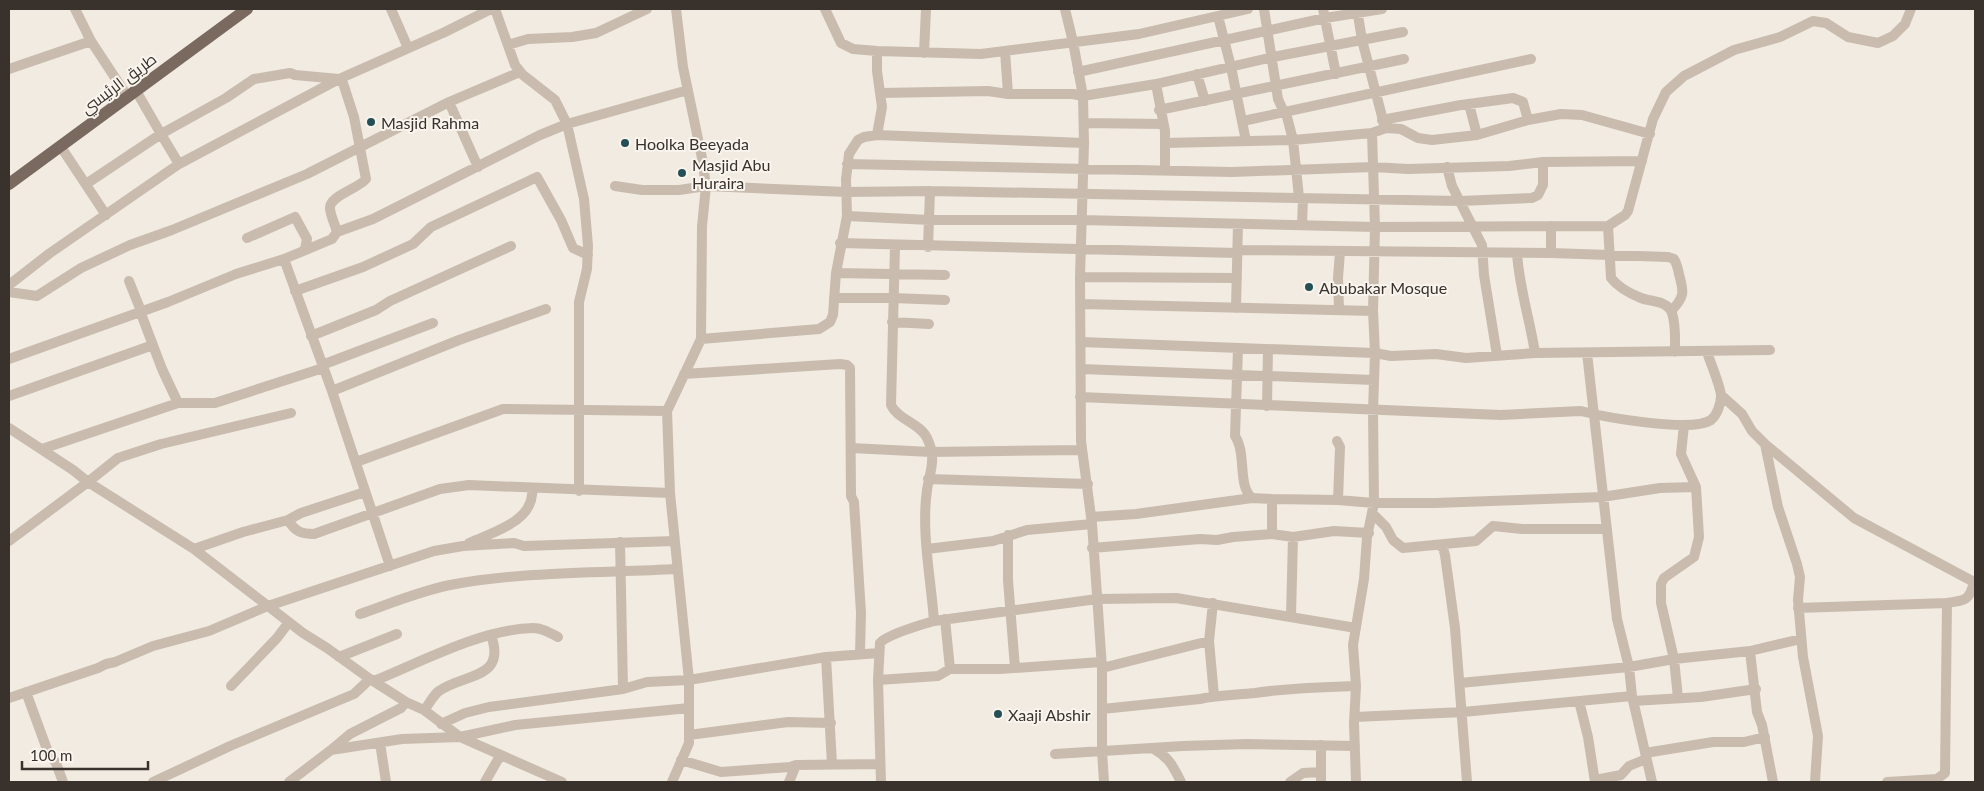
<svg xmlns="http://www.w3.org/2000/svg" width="1984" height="791" font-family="Lato,Cairo,sans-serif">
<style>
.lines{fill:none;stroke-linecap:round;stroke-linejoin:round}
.street{stroke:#c9bcae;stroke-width:10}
.primary{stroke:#79695e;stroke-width:12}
.poi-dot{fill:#244f56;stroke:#f9f5ee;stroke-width:2}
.labels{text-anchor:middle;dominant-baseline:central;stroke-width:4;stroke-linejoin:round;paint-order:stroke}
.street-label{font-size:16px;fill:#38312c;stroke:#f9f5ee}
.poi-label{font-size:16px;fill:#38312c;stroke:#f9f5ee;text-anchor:start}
</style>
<rect width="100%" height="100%" fill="#f2ebe1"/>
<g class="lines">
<path class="street" d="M75,9l16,32 36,55
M391,9l17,39
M495,9l20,56 8,10 32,25 12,24 17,75 4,47 -1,23 -8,33v189
M825,9l16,34 12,6 24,2 104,3 158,-20 109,-25
M1065,9l8,33 10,54 1,47 -4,134 1,164 11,83 5,71 5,73v83l2,31
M1264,9l14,90 5,11 3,3 7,27 6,57
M1323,9l13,65
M1357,9l5,31 22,84
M1218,16l13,51 15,74
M508,45l20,-6 44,-2 24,-4 51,-24
M1005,51l3,43
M924,53l2,-44
M9,69l82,-28
M1078,72l247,-54 57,-9
M1197,74l8,27
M1156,84l9,47v39
M881,93l107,-2 20,3h65l10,2 73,-12 117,-27 130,-25
M449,102l29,65
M1469,104l8,31
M1159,110l245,-51
M1382,120l79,-15 52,-7 10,4 5,18
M1243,121l288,-62
M1084,123l79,1
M877,135l207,8
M1165,143l128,-3 79,-7 14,-5 15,1 17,9 14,2 45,-5 51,-15 33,-6 21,1 68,19
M61,147l45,68
M847,164l385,8 141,-5 35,2 101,-3 34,-4
M1447,167l5,19 30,59 2,30 13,80
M86,184l75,-50 18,30
M615,186l27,4h37l27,-4 141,6 83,-1 530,10 72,-3 6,-3 5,-10v-23l99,-1
M847,216l83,4h151l294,7 233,-1 17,-11 3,-4 25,-92 13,-27 18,-16 50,-26 46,-13 33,-16 13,2 22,14 30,6 15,-7 12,-12 6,-15
M1302,225l1,-26
M1551,226v27
M1608,226l3,52c7,9 20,16 30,20 10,4 26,2 31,15 4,12 3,26 3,39
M337,232l36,-13 167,-84 27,-11 121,-34
M247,238l48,-21 12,22 -2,10
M840,243l397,10
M928,247l2,-56
M1237,250l314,3 117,4 6,2c3,5 4,10 5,15 5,18 6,23 -8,37
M1517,253c2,34 13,67 18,100
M284,259l48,132 58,175
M836,273l109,2
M1080,277l157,1
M129,281l12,30
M9,285l41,-32 129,-89 160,-85 106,-47 46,-23
M295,291l68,-24 50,-23 18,-17 106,-50 24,43 12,28 15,7
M9,292l28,4 44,-28 49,-23 42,-15 135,-56 142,-72 71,-30
M834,298h59l52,2
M1080,304l293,7
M1236,308l2,-84
M1339,310l-1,-32 2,-26
M140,311l22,58 16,34
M892,322l37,2
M311,336l65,-26 14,-9 121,-55
M701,339l118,-10 11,-7 3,-7 3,-42 11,-57 -1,-37 3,-25 9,-14 6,-3 13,-2 5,-28 -5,-36v-20
M1081,342l294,11 16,3 45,-2 30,4 69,-5 235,-3
M1238,348l-3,88c12,18 2,49 17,62l20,1
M1587,353l30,266 12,48 3,29 20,86
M9,359l159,-57 68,-28 48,-15 48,-20 5,-7c-2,-8 -6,-15 -7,-23 -2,-13 28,-20 36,-30l-12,-62 -11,-34 -4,-4 -44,-4 -5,-2 -36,6 -28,19 -65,36 -26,-45
M322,365l111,-42
M1081,369l293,11
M684,374l156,-10 7,1 3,3 1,128 3,6 7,111 -1,40
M332,391l127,-51 87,-31
M1721,395l21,19 10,17 13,13 13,63 19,57 3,13 -2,23 5,57 15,79 -3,46
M9,396l144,-51
M1080,397l421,18 80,-4c23,6 111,22 130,9 6,-5 10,-16 10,-24 0,-9 -11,-34 -14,-44
M1267,406l1,-57
M9,428l64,42 15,12 106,67 109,84 24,15 43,31 36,23 18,8 36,27 102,45
M1337,441l3,6 -2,53
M1765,444l89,74 120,64c-5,19 -8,18 -27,21l-2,170 -8,6 -50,3
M851,448l80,4 151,-2
M42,449l136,-46h37l108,-35
M356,462l147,-53 164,2
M928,479l160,5
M1372,513l14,14 7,13 10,8 73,-7 17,-15 29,3h85
M1091,517l45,-3 116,-16
M288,520c7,11 12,14 26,14l126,-45 29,-4 201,8
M1272,534v-35l66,1 36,3h61l167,-6 58,-9 36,-1
M1008,535v45l7,88
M9,541l79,-59 30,-24 43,-14 130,-31
M620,542l3,147
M469,543c18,-8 54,-19 61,-40 2,-4 2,-10 3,-15
M1439,545l4,3 2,7 10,73 12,154
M1092,548l108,-9 17,1 16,-3 39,-3 21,3 41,-6 35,2
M194,549l49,-17 45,-12 13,-7 64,-21
M927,549l66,-8 34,-11 65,-6
M1213,603l-4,38 5,55
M1798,608l149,-5
M360,614c29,-10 60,-23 90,-29 75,-14 152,-12 227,-16
M1291,616l2,-79
M945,619l5,50
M934,621l163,-22 79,-1 180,30
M1750,651l7,61 5,13 11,57
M339,657l58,-23
M826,657l6,107
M1102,668l107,-27
M878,680l60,-4 12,-7h50l101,-7
M374,681c47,-19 108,-52 159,-53 10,0 17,5 25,9
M1460,683l169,-16 45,-8 76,-8 51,-12
M231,686l46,-48 12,-16
M26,692l22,60 8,11 7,19
M9,698l89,-30 8,-4 9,-2 38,-16 56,-15 59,-25 166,-55 29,-5 51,-3 10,3 150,-5
M1678,698l-4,-39 -13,-56v-19l3,-6 30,-21 5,-20 -3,-50 -15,-33 3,-29
M1579,701l9,36 7,45
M1633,701l68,-4 55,-8
M1102,709l98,-10c18,-4 36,-4 55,-6 33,-5 67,-6 101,-7
M424,710c5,-5 9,-15 15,-19 25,-18 68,-11 52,-56
M1355,717l108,-5 169,-16
M441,724l24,-11 24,-6 134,-18 24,-7 42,-2 137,-23 53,-4
M689,735l99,-13 43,1
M380,743l6,39
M1321,745v37
M1154,749c15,8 20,19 27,33
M331,750l19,-16 51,-26 5,-6
M1645,753l68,-11h31l21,-5
M1055,754l128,-8 63,-2 109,2
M681,760l40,12 69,-5 6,-2 84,-1
M1595,780l26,-5 8,-9 17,-7
M153,782l77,-36 124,-52 16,-15
M289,782l42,-32 71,-11 58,-2 55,-12 174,-17
M485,782l15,-26
M672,782l17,-39v-63l-19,-187 -3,-82 34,-72 1,-113 4,-40 -4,-28 -19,-91 -7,-58
M789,782l7,-17
M881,782l-3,-102 2,-37c6,-8 43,-19 54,-22 -3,-42 -13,-89 -7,-131 3,-19 10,-32 0,-52 -7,-15 -29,-18 -36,-33l4,-159
M1290,782l13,-9 18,-1
M1356,782l-2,-59 2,-37 -3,-41 11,-66 3,-42 7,-34 -1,-92 2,-58 -2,-42 2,-84 -3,-94"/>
<path class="primary" d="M9,184l238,-175"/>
</g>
<g class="poi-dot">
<circle cx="371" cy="122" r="5"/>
<circle cx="625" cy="143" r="5"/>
<circle cx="682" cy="173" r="5"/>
<circle cx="1309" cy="287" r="5"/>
<circle cx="998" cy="714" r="5"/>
</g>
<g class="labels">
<g class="street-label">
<text transform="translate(118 83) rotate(-37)">طريق الرئيسي</text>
</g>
<g class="poi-label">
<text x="381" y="122">Masjid Rahma</text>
<text x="635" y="143">Hoolka Beeyada</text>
<text x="692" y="164">Masjid Abu<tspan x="692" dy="18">Huraira</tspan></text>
<text x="1319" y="287">Abubakar Mosque</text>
<text x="1008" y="714">Xaaji Abshir</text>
</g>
</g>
<rect width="1984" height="791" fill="none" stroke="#38312c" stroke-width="20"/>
<path d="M22 761v8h126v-8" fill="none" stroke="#38312c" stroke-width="2.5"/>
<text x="30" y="761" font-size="15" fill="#38312c" stroke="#f9f5ee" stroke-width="4" paint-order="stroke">100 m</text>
</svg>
